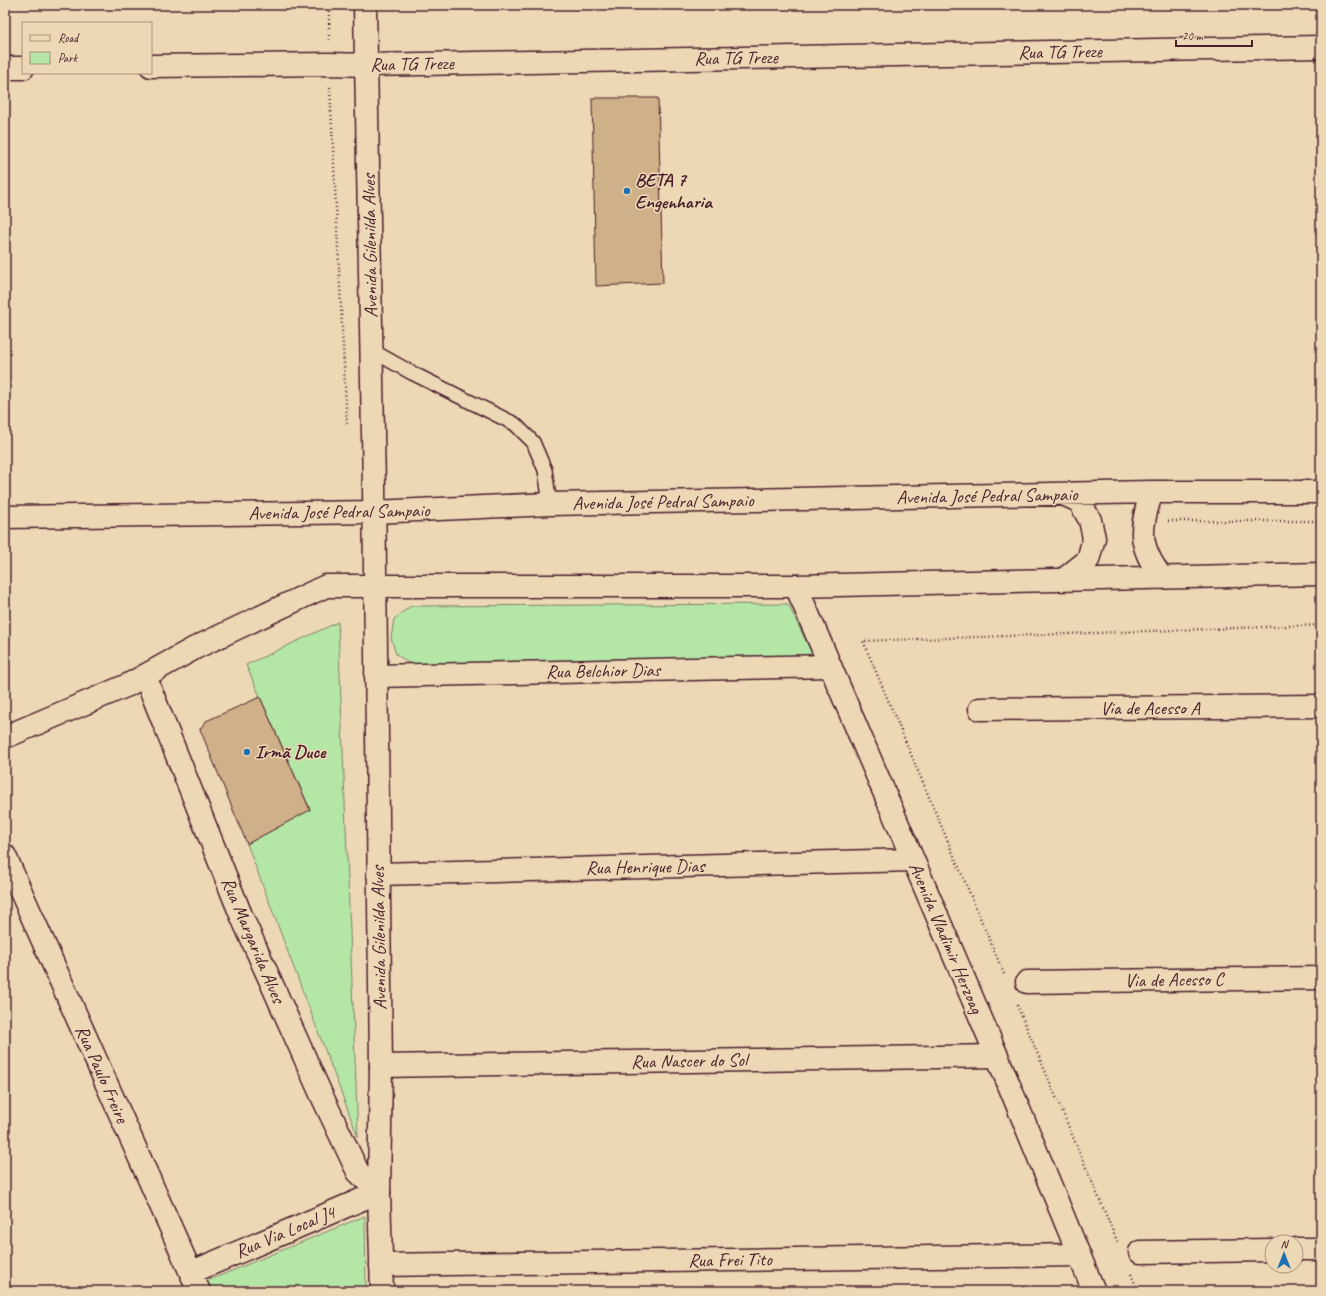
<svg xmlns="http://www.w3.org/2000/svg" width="1326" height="1296" font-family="Caveat,sans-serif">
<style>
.green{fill:#b4e6a6;stroke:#7f8268}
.building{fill:#d0b089;stroke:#4a1f2b}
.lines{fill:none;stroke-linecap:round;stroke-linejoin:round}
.service-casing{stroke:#4a1f2b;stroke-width:16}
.minor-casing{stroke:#4a1f2b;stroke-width:25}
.tertiary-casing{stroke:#4a1f2b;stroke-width:25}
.secondary-casing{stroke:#4a1f2b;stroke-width:25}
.path{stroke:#4a1f2b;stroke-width:2.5;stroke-dasharray:1 3;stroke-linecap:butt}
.service{stroke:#edd8b6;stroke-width:13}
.minor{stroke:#edd8b6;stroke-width:22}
.tertiary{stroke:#edd8b6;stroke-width:22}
.secondary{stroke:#edd8b6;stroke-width:22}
.poi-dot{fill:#1f6fb2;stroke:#edd8b6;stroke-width:1.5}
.labels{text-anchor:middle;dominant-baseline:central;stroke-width:3;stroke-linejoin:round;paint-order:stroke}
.street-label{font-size:19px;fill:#4a1f2b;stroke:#edd8b6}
.poi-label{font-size:19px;font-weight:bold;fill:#4a1f2b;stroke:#edd8b6;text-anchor:start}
</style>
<rect width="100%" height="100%" fill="#edd8b6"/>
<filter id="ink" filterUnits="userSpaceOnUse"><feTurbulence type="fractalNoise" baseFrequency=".025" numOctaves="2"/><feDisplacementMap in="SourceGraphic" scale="8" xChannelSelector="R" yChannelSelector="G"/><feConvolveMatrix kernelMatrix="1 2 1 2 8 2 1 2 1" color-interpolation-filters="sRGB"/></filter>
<g filter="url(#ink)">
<path class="green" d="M788,604l25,51 -403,9 -14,-10 -5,-16 3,-19 17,-13z
M338,622l20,515 -111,-293 63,-35 -64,-144z
M365,1216l1,75h-155l-4,-10z"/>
<path class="building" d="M592,98h66l5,185 -67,3z
M260,697l50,113 -63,34 -47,-115 6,-8z"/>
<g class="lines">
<defs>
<path id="service" d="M371,350l41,23 103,51 18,18 12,28 5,34"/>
<path id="minor" d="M151,66l178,-2 38,1 954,-18
M5,68h18
M145,676l96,239 80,179 37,78 21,20 -187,80
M376,676l454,-10
M980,709l341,-3
M5,856l194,435
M378,874l535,-14
M1027,982l294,-4
M381,1066l616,-10
M1296,1249h25
M1140,1252l132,-2
M381,1265l698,-10"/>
<path id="tertiary" d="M365,5l9,482 7,579 -2,126 3,99
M796,586l201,470 97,235"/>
<path id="secondary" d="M1152,492c-13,37 -14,54 10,86
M1063,494l16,7 11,19 4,18 -6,22 -25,20
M5,517l369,-5 176,-8 602,-12h169
M5,737l123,-52 67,-37 131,-62h470l525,-12"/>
</defs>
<use href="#service" class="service-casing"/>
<use href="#minor" class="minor-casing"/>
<use href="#tertiary" class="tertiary-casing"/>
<use href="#secondary" class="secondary-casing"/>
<path class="path" d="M329,40v-35
M330,87l17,339
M1168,521h153
M1004,974l-141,-333 458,-16
M1017,1005l101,238
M1131,1274l7,17"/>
<use href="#service" class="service"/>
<use href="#minor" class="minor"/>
<use href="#tertiary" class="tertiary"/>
<use href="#secondary" class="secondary"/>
</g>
</g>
<g class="poi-dot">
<circle cx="627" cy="191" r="4"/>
<circle cx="247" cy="752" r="4"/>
</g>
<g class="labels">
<g class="street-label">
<text transform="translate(1060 52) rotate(-1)">Rua TG Treze</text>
<text transform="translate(736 58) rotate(-1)">Rua TG Treze</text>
<text transform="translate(412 64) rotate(-1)">Rua TG Treze</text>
<text transform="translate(370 246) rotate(-91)">Avenida Gilenilda Alves</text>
<text transform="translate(987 496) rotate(-1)">Avenida José Pedral Sampaio</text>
<text transform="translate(663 502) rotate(-1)">Avenida José Pedral Sampaio</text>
<text transform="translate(339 512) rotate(-1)">Avenida José Pedral Sampaio</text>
<text transform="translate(603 671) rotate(-1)">Rua Belchior Dias</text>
<text x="1150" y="708">Via de Acesso A</text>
<text transform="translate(645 867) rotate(-1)">Rua Henrique Dias</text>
<text transform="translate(379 938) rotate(-91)">Avenida Gilenilda Alves</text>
<text transform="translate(946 938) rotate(67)">Avenida Vladimir Herzoag</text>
<text transform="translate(253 940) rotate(67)">Rua Margarida Alves</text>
<text transform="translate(1174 980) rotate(-1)">Via de Acesso C</text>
<text transform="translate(689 1061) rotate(-1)">Rua Nascer do Sol</text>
<text transform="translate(102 1074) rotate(66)">Rua Paulo Freire</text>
<text transform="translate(285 1232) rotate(-23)">Rua Via Local J4</text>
<text transform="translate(730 1260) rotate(-1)">Rua Frei Tito</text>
</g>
<g class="poi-label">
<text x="635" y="180">BETA 7<tspan x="635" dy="22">Engenharia</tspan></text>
<text x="255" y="752">Irmã Duce</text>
</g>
</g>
<rect width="1326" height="1296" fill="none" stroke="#edd8b6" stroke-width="20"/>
<rect x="10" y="10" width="1306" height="1276" fill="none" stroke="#4a1f2b" stroke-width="1.5" filter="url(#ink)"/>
<rect x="22" y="22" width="130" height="52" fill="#edd8b6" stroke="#ac8e7e"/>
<rect x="30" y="35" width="20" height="6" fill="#edd8b6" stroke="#ac8e7e"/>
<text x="58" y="42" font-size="12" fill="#4a1f2b">Road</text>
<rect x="30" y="52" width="20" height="12" fill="#b4e6a6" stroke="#ac8e7e"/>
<text x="58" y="62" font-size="12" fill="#4a1f2b">Park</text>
<g transform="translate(1284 1254)"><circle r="19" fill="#edd8b6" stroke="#ac8e7e"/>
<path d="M0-3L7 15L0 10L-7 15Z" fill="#1f6fb2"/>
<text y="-6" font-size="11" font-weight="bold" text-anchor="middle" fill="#4a1f2b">N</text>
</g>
<path d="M1176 40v6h76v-6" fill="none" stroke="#4a1f2b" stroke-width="2"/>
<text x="1182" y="40" font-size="12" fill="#4a1f2b" stroke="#edd8b6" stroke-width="3" paint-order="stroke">20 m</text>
</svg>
